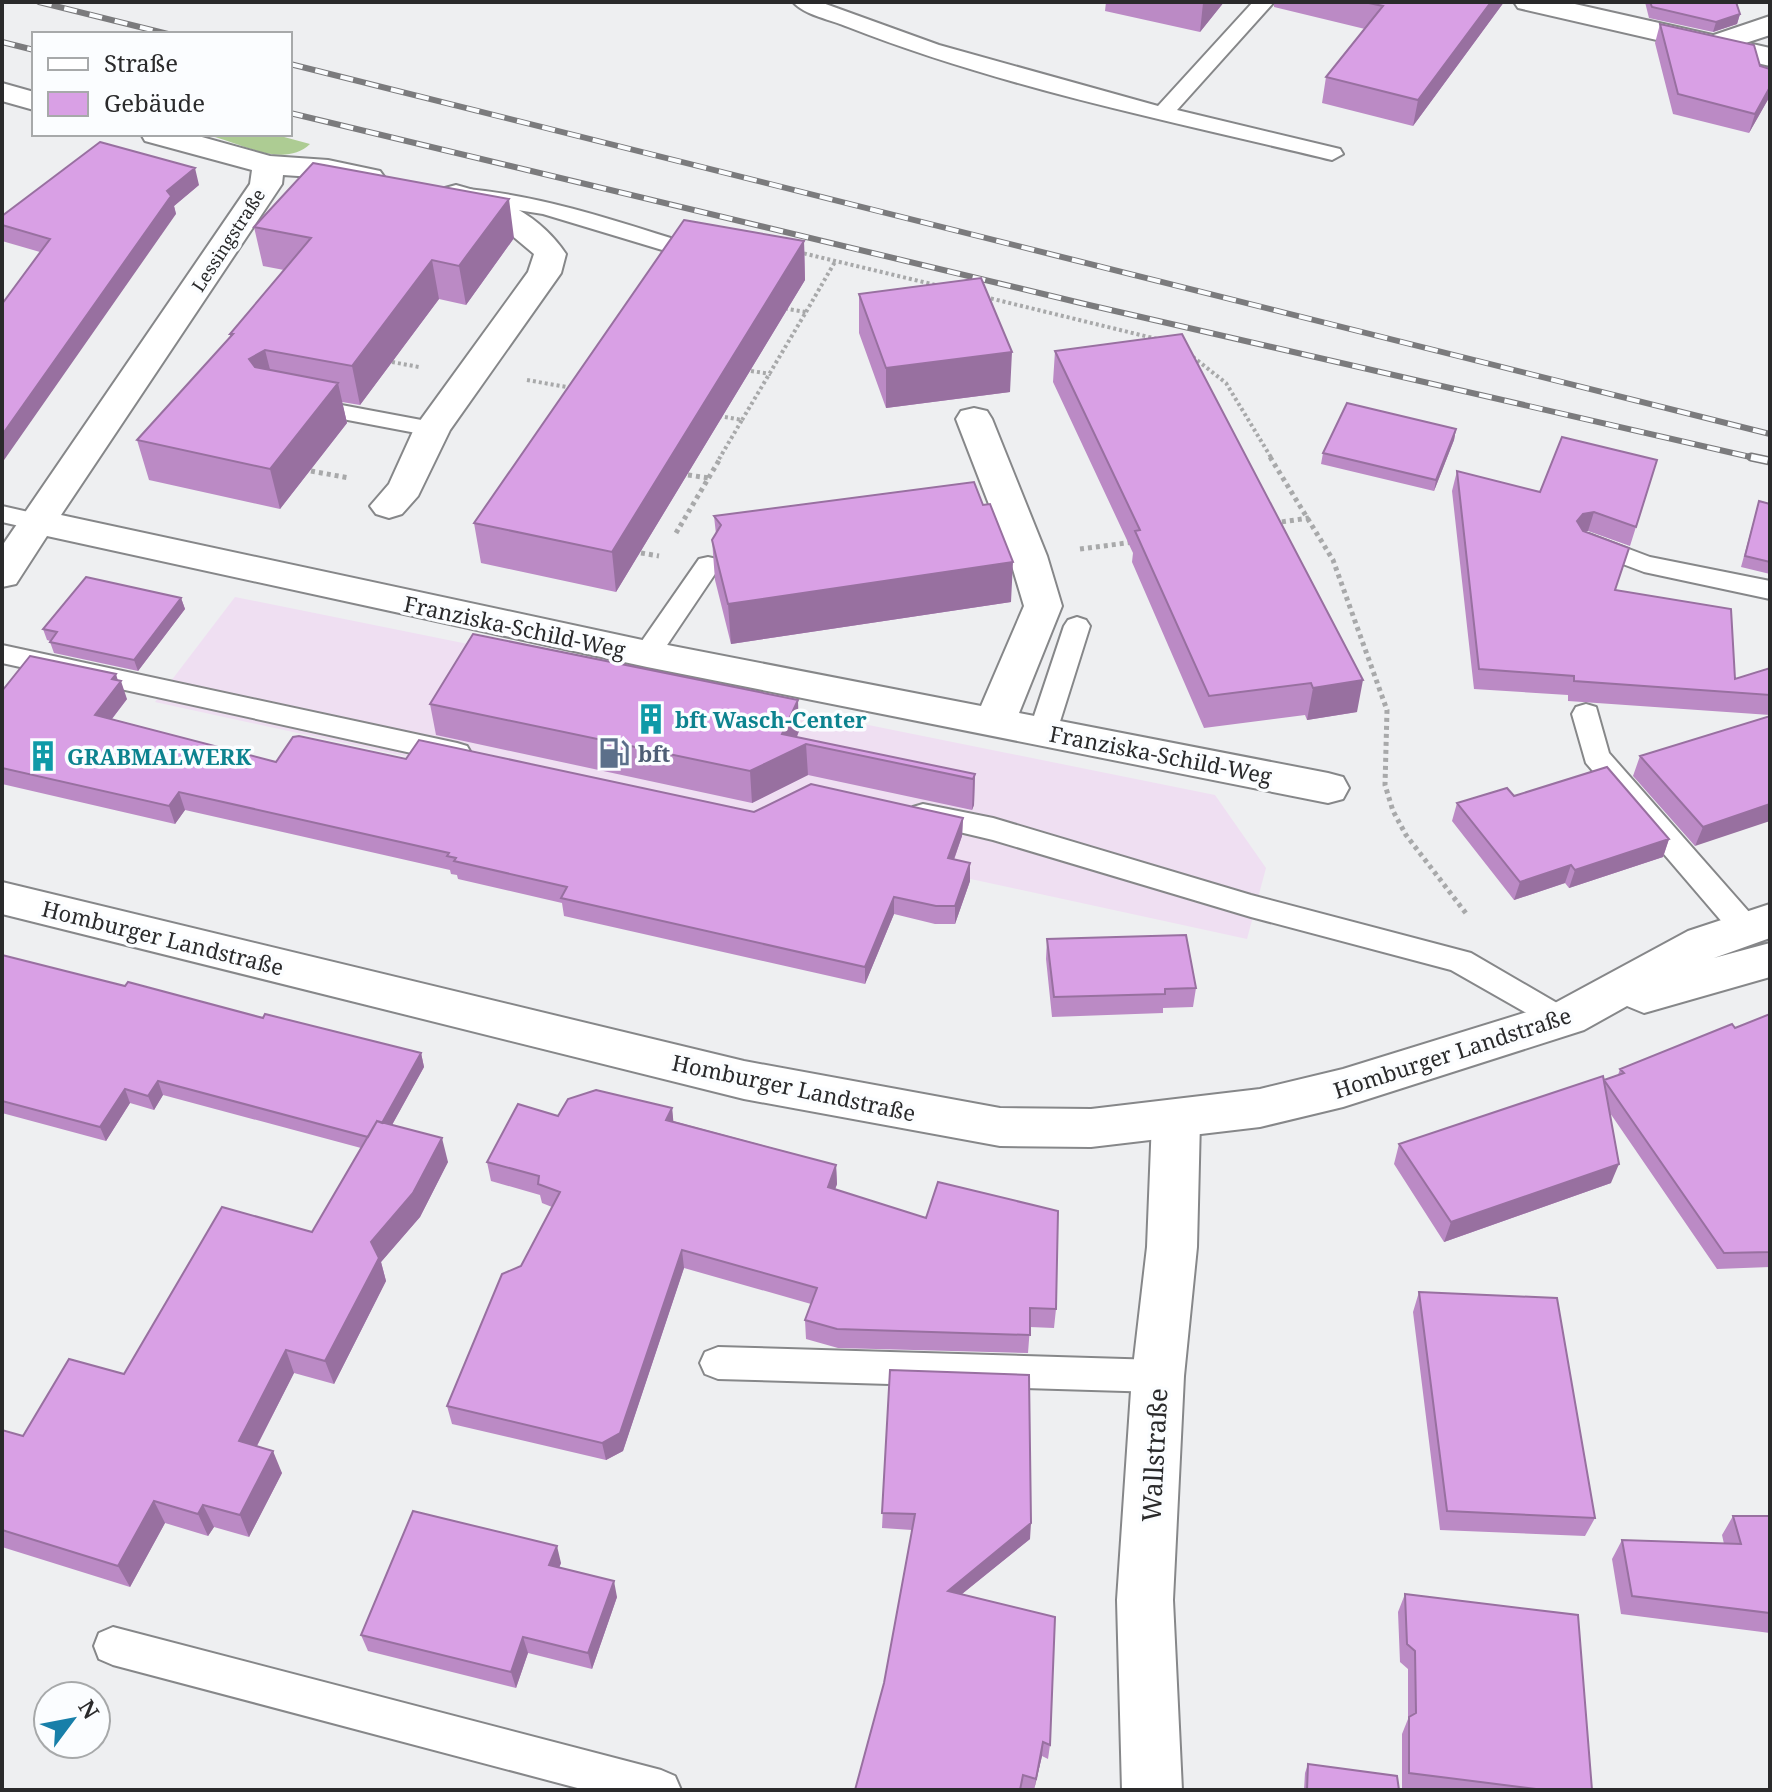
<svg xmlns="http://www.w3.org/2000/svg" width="1772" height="1792" font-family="'Noto Serif',serif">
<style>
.commercial{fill:#efdff2}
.green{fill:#adcc93}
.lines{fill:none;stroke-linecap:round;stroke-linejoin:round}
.lane-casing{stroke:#868789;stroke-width:4}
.street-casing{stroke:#868789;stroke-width:4}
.secondary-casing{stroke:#868789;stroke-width:4}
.path-far1{stroke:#a8a9aa;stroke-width:4;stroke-dasharray:3 3;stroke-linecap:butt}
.path{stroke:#a8a9aa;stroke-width:5;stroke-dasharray:4 4;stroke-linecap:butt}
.lane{fill:#fff;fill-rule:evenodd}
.street{fill:#fff;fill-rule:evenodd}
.secondary{fill:#fff;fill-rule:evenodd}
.rail-far1-casing{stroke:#7b7b7d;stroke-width:6}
.rail-casing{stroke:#7b7b7d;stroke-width:9}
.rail-far1{stroke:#fbfdff;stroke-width:4;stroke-dasharray:13;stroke-linecap:butt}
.rail{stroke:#fbfdff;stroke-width:6;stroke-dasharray:17;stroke-linecap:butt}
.wall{fill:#bb8ac5}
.shaded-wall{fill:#9870a0}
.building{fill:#d9a0e5;stroke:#9870a0;stroke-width:2}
.labels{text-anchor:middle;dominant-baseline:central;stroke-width:7;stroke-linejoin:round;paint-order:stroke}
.far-street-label{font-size:18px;fill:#2a2a2b;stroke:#fbfdff}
.street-label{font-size:22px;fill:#2a2a2b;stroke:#fbfdff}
.culture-label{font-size:22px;font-weight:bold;fill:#0d838f;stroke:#fbfdff;text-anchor:start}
.service-label{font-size:22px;font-weight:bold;fill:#4e5e75;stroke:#fbfdff;text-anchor:start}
.near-street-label{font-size:26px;fill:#2a2a2b;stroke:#fbfdff}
</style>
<rect width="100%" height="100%" fill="#eeeff1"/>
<path class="commercial" d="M235,597l980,198 51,73 -19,71 -1092,-237z"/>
<path class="green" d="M218,134h55l37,10c-25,24 -66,1 -95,-7z"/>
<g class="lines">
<defs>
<path id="lane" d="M793,2h27l119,43 219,61 95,-104h21l-97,108 163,39 3,5 -11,6c-162,-39 -328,-72 -484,-133 -16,-7 -44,-12 -55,-25z
M468,189c72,7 140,29 209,51l3,5 -11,7 -126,-38 -83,-13 -3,-5z
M304,398l128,24 12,7 -12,7 -137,-26 -3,-5z
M2,506l44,10 4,6 -4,6 -9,2 -35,-8z
M1589,534l61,23 120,24v18l-126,-27 -64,-24 -4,-6 4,-6z
M708,557l9,2 4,6 -64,95h-20l-4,-6 4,-6 62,-89z
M1077,617l9,3 4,6 -33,105 -4,7 -10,3 -10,-3 -4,-7 35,-105 4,-6z
M2,645l455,98 10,3 4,7 -4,7 -10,3 -455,-100z
M1586,704l10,3 13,46 148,168 4,8 -4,8 -11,3 -11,-3 -149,-174 -14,-49 4,-7z
M923,804l70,14 258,77 220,58 98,57 5,9 -5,9 -11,3 -107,-61 -200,-53 -258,-77 -80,-19 -5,-7 5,-7z
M718,1347l440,13 13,5 5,11 -5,11 -13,5 -440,-13 -13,-5 -5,-11 5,-11z
M113,1627l548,143 14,6 6,14h-96l-472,-125 -14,-6 -5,-13 5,-13z"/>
<path id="street" d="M1770,16v19l-55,18 -10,-3 -5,-6 5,-6z
M2,83l32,9v18l-32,-9z
M141,134h50l79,22 58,4 52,11 5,7 -5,7 -11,2 -41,-9 -45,-3 -1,9 -221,331 586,126 334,65 43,-100 -15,-50 -53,-137 5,-8 13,-3 13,3 5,8 55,137 15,50 -43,107 309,60 15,4 6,11 -6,11 -15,4 -681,-136 -600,-131 -31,48 -14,3v-41l248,-362 2,-14 -107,-29z
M456,185c45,12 84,30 110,69l-5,19 -111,157 -32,66 -16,18 -13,4 -13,-4 -6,-8 19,-22 25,-55 114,-157 6,-18 -37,-31 -52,-21 -5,-7 5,-7z
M1176,1101l17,5 7,14 -3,127 -13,129 -11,224 9,190h-60l-5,-190 15,-224 15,-129 5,-127 7,-14z"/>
<path id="secondary" d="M1514,2h52l204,46v18l-252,-58z
M2,882l742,179 256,47 91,1 169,-20 83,-20 210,-65 135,-73 82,-27v34l-56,20 56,-15v34l-126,36 -17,-7 -43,24 -241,77 -83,20 -169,20 -91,-1 -256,-47 -742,-185z"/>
</defs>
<use href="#lane" class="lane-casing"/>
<use href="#street" class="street-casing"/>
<use href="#secondary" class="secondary-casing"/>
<path class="path-far1" d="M798,252l142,34
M985,297l172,42
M806,312l30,-52
M1188,353l38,30 46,76
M392,362l27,5
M751,371l20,3
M527,380l45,8
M719,416l23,4 -23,39
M742,420l64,-108 -19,-3"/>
<path class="path" d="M1270,457l63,103 54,150 -2,75 8,26 13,24 62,81
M311,471l38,7
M688,475l21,3
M1274,523l35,-5
M676,533l45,-76
M1080,549l54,-7
M641,553l18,3"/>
<use href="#lane" class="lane"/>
<use href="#street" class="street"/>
<use href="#secondary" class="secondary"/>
<defs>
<path id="rail-far1" d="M39,2l129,32
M2,42l32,8
M290,64l1480,370
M290,113l799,192 670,154"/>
<path id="rail" d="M1751,457l19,4"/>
</defs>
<use href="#rail-far1" class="rail-far1-casing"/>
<use href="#rail" class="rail-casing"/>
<use href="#rail-far1" class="rail-far1"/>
<use href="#rail" class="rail"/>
</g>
<path class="wall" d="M1106,2h118l-24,30 -95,-21z
M1274,2h230l-91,124 -91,-23 4,-26 39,-48 -91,-22z
M1645,2h91l4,12 -3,10 -24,8 -64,-14z
M1660,24l100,42 10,3v27l-21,37 -76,-19 -18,-71z
M199,185l-25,21 2,8 -136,38 -38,-11v-25z
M254,227l260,11 -48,67 -27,-6 -79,106 -18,-3 5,21 -67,86 -131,-29 -12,-40 93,-103v-3l54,-64 -21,-4z
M804,241l1,39 -189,312 -135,-29 -7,-40z
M859,294l151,98 -124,16 -27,-75z
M1055,351l302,361 -50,8 -2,-5 -101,13 -72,-166 1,-9 -80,-171z
M1456,429l-2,11 -20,51 -113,-27 2,-11z
M1657,460l-27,86 -42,-15 -4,1 32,58 119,89 35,-11v47l-202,-14v-6l-94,-6 -22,-198 5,-20 83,21z
M1759,501l11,3v70l-29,-7z
M714,516l297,86 -280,42 -16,-64 -3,-40 4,-6z
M181,598l4,11 -47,62 -84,-18 -4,-11v-1l-3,-1 -4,-11z
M2,691l125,8 -15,20 164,43 130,-3 348,53 209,6 -1,18 -8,24 16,3v18l-15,43h-20l-41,-10 -29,70 -301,-68 -2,-13 -104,-24 -1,-4 -6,-1 -1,-4 -265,-60 -10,14 -173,-40z
M430,704l369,27 -2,6 178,37 -1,31 -2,5 -164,-35 -56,28 -316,-68z
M1770,716l-75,130 -62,-70 7,-20z
M1514,796l155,43 -6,18 -94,31 -4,-5 -51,17 -62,-79 5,-18z
M1047,939l149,49 -3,19 -30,1v5l-111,4 -6,-58z
M2,955l123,31 296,67 3,14 -32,58 56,37 -28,55 -39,45 5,19 -52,103 -40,-11 -37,73 25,27 -33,64 -35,-10 -6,9 -43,-13 -35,64 -128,-40v-117l21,6 101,-62 188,-142 49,-84 -198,-53 -9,15 -24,-7 -24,38 -104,-28z
M1770,1014v253l-53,2 -107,-156 1,70 -167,59 -50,-78 5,-20 219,-69 2,-6 115,-41z
M672,1108l1,13 163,44 1,19 -2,6 221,119 -2,19 -24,-1 -2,26 -190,-5 -32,-9 -1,-19 6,-16 -127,-36 -61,183 -17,9 -154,-36 -5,-18 105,-199 -10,-4 -2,-8 -49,-14 -4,-19 71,-46z
M1419,1292l176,226 -10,18 -145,-6 -27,-218z
M890,1370l140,169 -68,55 88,151 -2,14 -6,-3 -8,34 -12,-1 -138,-106 28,-153 -30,-2z
M1733,1516h37v117l-149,-19 -9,-55 10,-19 102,4 -2,-9z
M561,1563l-2,5 58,29 -25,72 -64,-16 -12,35 -148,-37 -7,-16z
M1405,1594l187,196h-190v-56l6,-15v-50l-8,-7 -2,-50z
M1308,1764l91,26h-95l1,-17z"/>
<path class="shaded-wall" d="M1204,2h20l-24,30 3,-29z
M1491,2h13l-91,124 5,-26z
M1740,14l-3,10 -24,8 3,-10z
M1770,87v9l-21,37 6,-19z
M195,168l4,17 -25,21 2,8 -174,249v-28l165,-244z
M509,199l5,39 -48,67 -7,-39z
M804,241l1,39 -189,312 -4,-40z
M432,260l7,39 -79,106 -8,-39z
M265,350l10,39 -16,9 -10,-39z
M1012,352l-2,40 -124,16v-40z
M338,383l9,40 -67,86 -10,-40z
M1456,429l-2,11 -20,51 2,-11z
M1594,512l-6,19 -11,2v-12l6,-7z
M1013,562l-2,40 -280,42 -3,-40z
M181,598l4,11 -47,62 -4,-11z
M116,674l3,10 2,-3 6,18 -26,34 -6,-18 17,-36z
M1363,680l-6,32 -50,8 6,-32z
M798,700l1,31 -9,21 16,-8 2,31 -56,28 -2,-32 32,-37z
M975,774l-1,31 -2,5 1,-31z
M179,792l6,18 -10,14 -6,-18z
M1770,804v17l-75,25 8,-19z
M963,818l-1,18 -14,40v-18z
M1669,839l-6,18 -94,31 6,-18z
M970,863v18l-15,43v-18z
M1571,865l-6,18 -51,17 6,-18z
M894,897v17l-29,70v-17z
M421,1053l3,14 -47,85 -4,-14z
M158,1081l5,14 -9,15 -6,-14z
M125,1089l5,14 -24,38 -6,-14z
M672,1108l2,19 -8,-7z
M442,1138l6,24 -28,55 -39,45 5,19 -52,103 -9,-23 46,-119z
M1619,1164l-8,19 -167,59 7,-20z
M836,1165l1,19 -9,23v-20z
M682,1250l2,18 -61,183 -17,9 -4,-17z
M286,1350l8,23 -46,90 -9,-22z
M273,1451l9,22 -33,64 -9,-22z
M154,1501l11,22 -35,64 -12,-21z
M203,1505l11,22 -6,9 -10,-22z
M1031,1523l-1,16 -83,67 1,-15z
M557,1546l4,17 -8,19 -4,-17z
M614,1581l3,16 -25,72 -4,-16z
M523,1637l5,16 -12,35 -5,-16z
M1043,1742l-1,14 -8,34 2,-11z"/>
<path class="building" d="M1364,2h127l-73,98 -92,-23 57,-71z
M1650,2h86l4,12 -24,8 -64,-15z
M1660,24l94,21 6,21 10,3v18l-15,27 -77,-20z
M100,142l95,26 -28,23 4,5 -169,239v-131l48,-65 -48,-14v-9z
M313,163l196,36 -50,67 -27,-6 -80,106 -87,-16 -16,9 6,8 83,16 -68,86 -133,-29 96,-106h-3l81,-96 -57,-11z
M684,220l120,21 -192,311 -138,-29z
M981,278l31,74 -126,16 -27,-74z
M1182,334l181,346 -50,8 -2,-5 -102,13 -74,-165 5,-1 -85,-179z
M1347,403l109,26 -20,51 -113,-27z
M1562,437l95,23 -21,67 -42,-15 -11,2 -6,7 6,10 46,17 -14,42 116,19 4,70 35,-11v27l-196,-14v-5l-95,-7 -22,-198 83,21z
M974,482l9,23 7,-1 23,58 -285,42 -16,-64 9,-15 -7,-9z
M1759,501l11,3v58l-25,-6z
M86,577l95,21 -47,62 -84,-18 7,-10 -14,-3z
M473,634l325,66 -16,34 193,40 -2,5 -167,-35 -56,27 -320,-67z
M30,656l86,18 -4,5 9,2 -26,34 181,47 17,-25 6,-1 107,23 13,-19 335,72 57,-28 152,34 -15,40 22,5 -15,43h-19l-42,-9 -29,70 -304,-69 6,-11 -113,-26 2,-3 -9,-2 2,-3 -270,-61 -10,14 -167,-38v-77z
M1770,716v88l-67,23 -63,-71z
M1607,767l62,72 -94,31 -4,-5 -51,17 -63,-79 50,-15 7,8z
M1186,935l10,53 -31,1v5l-111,3 -7,-58z
M2,955l123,31 3,-4 135,36 2,-4 156,39 -39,70 -5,-2 -9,16 -210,-56 -10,15 -23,-7 -25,38 -98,-26z
M1770,1014v238l-46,1 -120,-173 20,-7 -4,-4 112,-45 3,4z
M1603,1076l16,88 -168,58 -52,-78z
M596,1090l76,18 -6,12 170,45 -8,22 98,31 12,-36 120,29 -2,98 -26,-1v27l-193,-6 -32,-9 12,-32 -135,-38 -62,183 -18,10 -155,-37 55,-132 19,-8 39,-74 -22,-8 1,-8 -52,-14 31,-58 40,12 10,-17z
M377,1121l65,17 -29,55 -42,49 8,16 -54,103 -39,-11 -47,91 34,10 -33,64 -37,-10 -5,9 -44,-13 -36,65 -116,-36v-100l21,6 46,-77 55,15 98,-167 90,25z
M1419,1292l138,6 38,220 -148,-7z
M890,1370l139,5 2,148 -83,68 107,26 -5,128 -7,-3 -7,37 -13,-4 -3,15h-165l29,-107 31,-169 -33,-1z
M413,1511l144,35 -8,19 65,16 -26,72 -65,-16 -12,35 -150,-37z
M1733,1516h37v97l-138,-17 -10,-56 119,4z
M1405,1594l173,21 14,175h-48l-135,-17v-56l7,-4 -1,-62 -8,-7z
M1308,1764l89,12 2,14h-92z"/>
<defs>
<symbol id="building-bare" viewBox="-9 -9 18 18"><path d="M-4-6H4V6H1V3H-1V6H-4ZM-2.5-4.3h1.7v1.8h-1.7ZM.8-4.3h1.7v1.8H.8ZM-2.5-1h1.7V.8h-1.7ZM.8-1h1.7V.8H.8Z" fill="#0f9aa8" stroke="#fbfdff" stroke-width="2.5" paint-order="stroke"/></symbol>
<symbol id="fuel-bare" viewBox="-9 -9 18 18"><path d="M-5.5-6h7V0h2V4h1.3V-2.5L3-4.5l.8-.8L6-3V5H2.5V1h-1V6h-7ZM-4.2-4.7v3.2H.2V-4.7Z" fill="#5c6f8a" stroke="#fbfdff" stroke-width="2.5" paint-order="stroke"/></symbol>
</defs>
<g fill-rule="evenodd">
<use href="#building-bare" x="629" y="697" width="44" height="44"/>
<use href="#fuel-bare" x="592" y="731" width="44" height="44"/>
<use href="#building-bare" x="21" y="734" width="44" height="44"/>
</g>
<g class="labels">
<g class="far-street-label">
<text transform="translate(228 240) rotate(-57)">Lessingstraße</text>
</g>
<g class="street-label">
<text transform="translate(515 626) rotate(12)">Franziska-Schild-Weg</text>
<text transform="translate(1161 754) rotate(11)">Franziska-Schild-Weg</text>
<text transform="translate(163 937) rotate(14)">Homburger Landstraße</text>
<text transform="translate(1452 1052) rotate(-18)">Homburger Landstraße</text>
<text transform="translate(794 1087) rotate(12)">Homburger Landstraße</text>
</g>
<g class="culture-label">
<text x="675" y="719">bft Wasch-Center</text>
<text x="67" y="756">GRABMALWERK</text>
</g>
<g class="service-label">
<text x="638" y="753">bft</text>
</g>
<g class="near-street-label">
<text transform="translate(1154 1455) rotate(-87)">Wallstraße</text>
</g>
</g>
<rect width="1772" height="1792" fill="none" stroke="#2a2a2b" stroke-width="8"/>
<rect x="32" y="32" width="260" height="104" fill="#fbfdff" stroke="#a7a9aa" stroke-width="2"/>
<rect x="48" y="58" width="40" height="12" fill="#ffffff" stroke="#a7a9aa" stroke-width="2"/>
<text x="104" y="72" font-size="24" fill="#2a2a2b">Straße</text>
<rect x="48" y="92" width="40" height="24" fill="#d9a0e5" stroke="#a7a9aa" stroke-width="2"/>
<text x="104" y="112" font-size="24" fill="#2a2a2b">Gebäude</text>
<g transform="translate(72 1720) rotate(58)"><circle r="38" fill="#fbfdff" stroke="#a7a9aa" stroke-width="2"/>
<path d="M0-6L14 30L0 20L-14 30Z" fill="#177fa9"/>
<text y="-12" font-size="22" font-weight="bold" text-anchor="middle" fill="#2a2a2b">N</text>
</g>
</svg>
